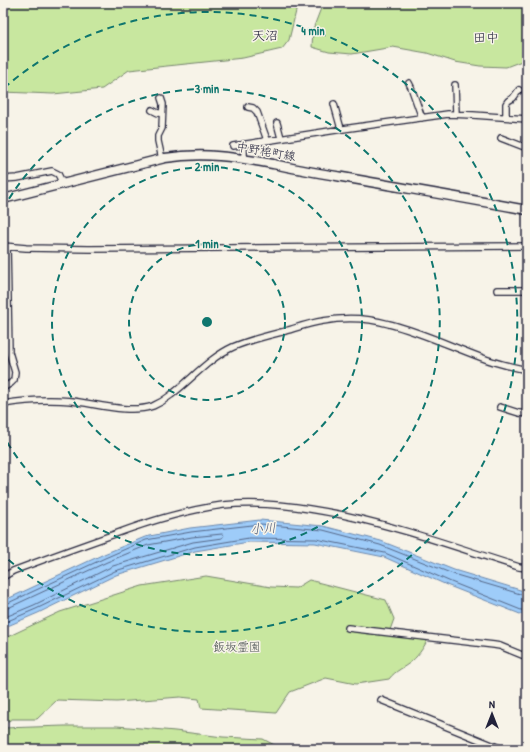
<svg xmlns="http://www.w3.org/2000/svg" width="530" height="752" font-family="'Patrick Hand','Klee One',sans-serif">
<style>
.green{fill:#c8e79f;stroke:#75846d}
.water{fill:#9eccf9;stroke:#6c88ad}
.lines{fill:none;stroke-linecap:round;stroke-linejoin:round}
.shore{stroke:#546687;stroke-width:1}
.street-casing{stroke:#22223b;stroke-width:8}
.secondary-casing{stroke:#22223b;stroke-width:11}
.street{stroke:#f7f3e8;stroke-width:5.5}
.secondary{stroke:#f7f3e8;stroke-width:8}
.ring{fill:none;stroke:#0f766e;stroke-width:2;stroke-dasharray:7 5}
.labels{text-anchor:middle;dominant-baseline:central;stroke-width:3;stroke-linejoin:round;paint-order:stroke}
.street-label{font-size:12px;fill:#22223b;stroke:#f7f3e8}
.park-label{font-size:12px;fill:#4c5354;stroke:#f7f3e8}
.neighbourhood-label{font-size:13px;fill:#22223b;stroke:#f7f3e8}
.water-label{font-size:13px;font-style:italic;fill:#475574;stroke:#f7f3e8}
.centre{fill:#0f766e;stroke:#f7f3e8;stroke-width:2}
.ring-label{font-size:12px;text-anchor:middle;font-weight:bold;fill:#0f766e;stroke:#f7f3e8;stroke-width:3;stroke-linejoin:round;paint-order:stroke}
</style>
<rect width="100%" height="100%" fill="#f7f3e8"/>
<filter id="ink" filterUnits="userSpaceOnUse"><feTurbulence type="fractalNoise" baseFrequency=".025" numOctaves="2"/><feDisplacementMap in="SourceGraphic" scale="8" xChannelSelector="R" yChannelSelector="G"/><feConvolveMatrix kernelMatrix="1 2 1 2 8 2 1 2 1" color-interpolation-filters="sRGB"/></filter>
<g filter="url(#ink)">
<path class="green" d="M3,3h292l1,8 -7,29 -7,9 -39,9 -114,12 -27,19 -49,5 -50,-2z
M323,3h204v56l-21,8 -26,-1 -25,-4 -28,-9 -34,-6 -41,7 -23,-2 -17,-5 1,-18z
M206,576l65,11 25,1 13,-8 77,20 8,19 -4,11 40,4c-3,9 -11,21 -18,27 -8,7 -16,9 -23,18l-33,5 -30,-6 -36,14 -14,21 -75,-5 -2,-9 -19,-2 -63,5 -60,-2 -20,19h-25l-9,5v-85l57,-27 82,-26z
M64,726h53l58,5 48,6 40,2 19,10h-279v-21z"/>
<path class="water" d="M260,520l63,6 58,15 73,29 73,22v23l-7,-1 -71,-28 -65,-29 -69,-14 -66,-1 -54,9 -79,24 -78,38 -35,15v-27l101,-47 41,-17 45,-9z"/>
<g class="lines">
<path class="shore" d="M3,604h3l99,-46 41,-18 45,-8 70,-8 62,6 57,15 73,29 74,22
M3,609l5,-1 99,-46 41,-17 44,-8 30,-3 2,1 -2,3 -29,4 -80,24 -79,39 -31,13
M3,623l33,-14 79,-38 80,-24 54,-9 67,1 69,14 66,29 70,28 6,1"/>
<defs>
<path id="street" d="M409,83l2,4 11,31
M455,85l1,29
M161,98l2,6 -1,24 -4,8v5l4,18
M334,104l7,25
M248,107l5,1 4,4 10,28
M152,110l6,3h4
M506,117v-13l2,-3 5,-3 6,-8
M277,123l4,15
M501,138l26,10
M244,144v15
M233,146l110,-17 105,-15 25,1 54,4
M3,179l14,-1 35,-7 6,3 5,10
M3,246l23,2 63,1 438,-3
M497,290h30
M3,388l8,-5 3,-3 1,-8 -6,-20 -2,-105
M3,404c24,-4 45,-5 69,-3 25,3 57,13 81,5 7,-3 13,-7 18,-11 21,-16 38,-37 62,-48 16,-7 33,-11 49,-15 14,-4 27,-9 41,-11 22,-4 45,-3 66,3 32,8 61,22 91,33 15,6 32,10 47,13
M500,407l19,6 8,1
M3,577l10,-6c34,-13 68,-25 102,-37 35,-13 71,-24 108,-29 41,-4 80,2 120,10 60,13 118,34 176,52l8,1
M348,628l146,17 6,1 27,11
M381,700l121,49"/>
<path id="secondary" d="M3,199l162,-41c39,-6 70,-1 108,6 23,5 46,9 69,13 61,11 123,21 185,33"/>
</defs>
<use href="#street" class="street-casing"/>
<use href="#secondary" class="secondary-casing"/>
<use href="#street" class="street"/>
<use href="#secondary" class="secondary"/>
</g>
</g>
<g class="ring">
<circle cx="207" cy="322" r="78"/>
<circle cx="207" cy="322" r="155"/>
<path d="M3 209A233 233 0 1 1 3 435"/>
<path d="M4 88A310 310 0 1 1 4 556"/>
</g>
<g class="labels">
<g class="street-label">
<text transform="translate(266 151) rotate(10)">中野梍町線</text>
</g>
<g class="park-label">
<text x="237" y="646">飯坂霊園</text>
</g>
<g class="neighbourhood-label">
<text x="265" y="35">天沼</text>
<text x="486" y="37">田中</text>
</g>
<g class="water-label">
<text transform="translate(263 528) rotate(-5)">小川</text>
</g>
</g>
<circle cx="207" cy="322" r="6" class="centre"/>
<g class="ring-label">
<text x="313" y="35">4 min</text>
<text x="207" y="93">3 min</text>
<text x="207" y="171">2 min</text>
<text x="207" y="248">1 min</text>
</g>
<rect width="530" height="752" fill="none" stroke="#f7f3e8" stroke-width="16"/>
<rect x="8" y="8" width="514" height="736" fill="none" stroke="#22223b" stroke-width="1.5" filter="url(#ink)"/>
<g transform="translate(492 714)" stroke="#f7f3e8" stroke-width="3" paint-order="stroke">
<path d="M0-3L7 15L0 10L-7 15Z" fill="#22223b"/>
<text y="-6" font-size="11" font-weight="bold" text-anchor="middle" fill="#22223b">N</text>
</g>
</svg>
